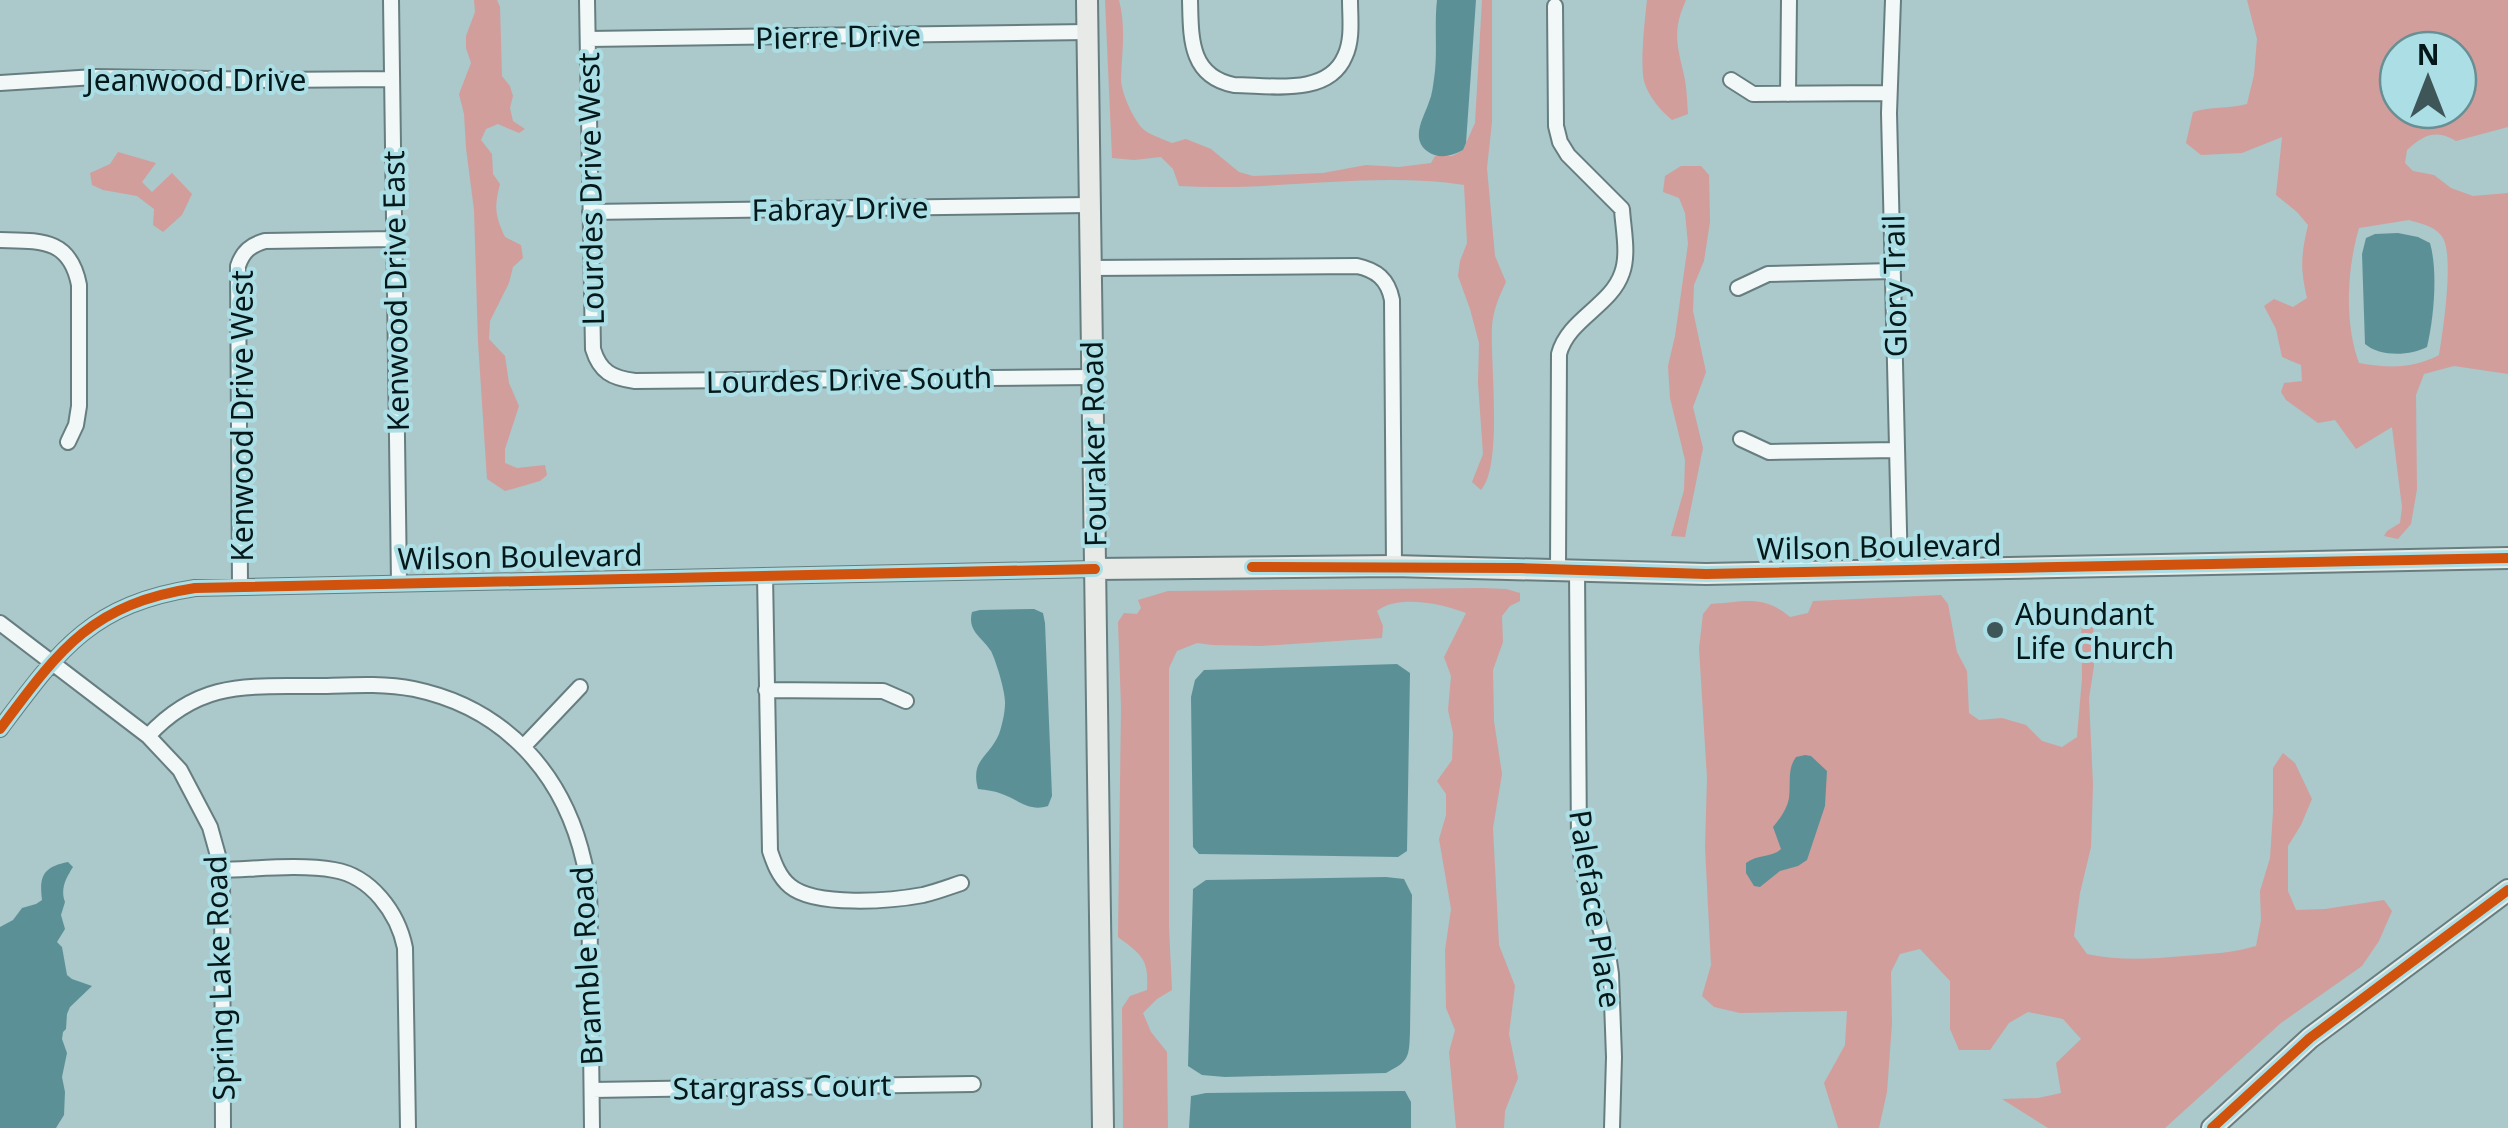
<svg xmlns="http://www.w3.org/2000/svg" width="2508" height="1128" font-family="'Noto Sans',sans-serif">
<style>
.green{fill:#d19e9c;fill-rule:evenodd}
.water{fill:#5b9196}
.lines{fill:none;stroke-linecap:round;stroke-linejoin:round}
.minor-casing{stroke:#677e80;stroke-width:18}
.secondary-casing{stroke:#677e80;stroke-width:24}
.minor{stroke:#f2f7f7;stroke-width:14}
.secondary{stroke:#e7eae7;stroke-width:20}
.cycleway-casing{stroke:#abdfe5;stroke-width:16}
.cycleway{stroke:#d1520d;stroke-width:10}
.poi-dot{fill:#3e5658;stroke:#abdfe5;stroke-width:4}
.labels{text-anchor:middle;dominant-baseline:central;stroke-width:8;stroke-linejoin:round;paint-order:stroke}
.street-label{font-size:30px;fill:#04181a;stroke:#abdfe5}
.poi-label{font-size:30px;fill:#04181a;stroke:#abdfe5;text-anchor:start}
</style>
<rect width="100%" height="100%" fill="#abc8cb"/>
<path class="green" d="M474,0h23l3,7 2,69 8,10 3,10 -3,12 3,13 12,8 -6,4 -21,-9 -12,5 -5,11 11,14 1,20 7,10c-6,24 -5,31 5,53l16,8 2,13 -10,9 -4,16 -19,38 -1,18 16,17 4,27 10,23 -14,43v14l12,5 28,-3 2,10 -7,6 -35,10 -18,-12 -9,-137 -4,-132 -8,-62 -2,-34 -5,-20 12,-31 -5,-15v-12l9,-24z
M1105,0h14c7,27 3,51 2,79 0,13 12,40 22,50 7,6 20,10 29,14l14,-4 25,10 28,23 14,4 70,-3 43,-8 33,2 32,-4 4,-7h17l11,-6 12,-27 7,-123h10v122l-5,46 8,88 11,26c-7,15 -13,28 -14,45 -2,35 11,139 -11,163l-9,-8 11,-28 -5,-71 1,-40 -9,-34 -12,-33 2,-15 7,-18 -3,-58c-93,-14 -190,7 -285,1l-6,-17 -12,-12 -27,3 -22,-2z
M1647,0h39c-15,33 -8,47 -1,80 2,11 2,23 3,34l-16,6c-11,-9 -24,-24 -28,-39 -4,-17 1,-63 3,-81z
M2247,0h261v127l-52,14c-21,-12 -32,-6 -49,9l-2,13 8,8 21,4 17,13 22,8 35,-3v181l-54,-8 -30,8 -8,21 1,94 -6,35 -13,15 -14,-3 3,-5 13,-8 2,-16 -10,-80 -36,22 -21,-29 -17,3 -32,-23 -5,-8 3,-9 18,-2 -1,-16 -19,-8 -6,-28 -12,-23 10,-7 19,8 14,-9c-7,-31 -6,-42 1,-73l-11,-13 -21,-17 6,-58 -40,16 -41,2 -15,-12 7,-31c17,-6 36,-3 54,-8l7,-29 3,-36zM2398,50h60v60h-60zM2409,220c12,4 27,6 34,18 11,19 0,94 -4,117 -27,14 -50,13 -80,8 -15,-41 -12,-94 0,-135z
M118,152l38,11 -14,19 10,10 20,-19 20,21 -10,21 -19,17 -10,-7 1,-16 -17,-13 -34,-6 -11,-5 -2,-12 20,-9z
M1681,166h20l8,9 1,47 -6,39 -10,24 -1,26 13,61 -13,35 10,41 -18,89 -14,-1 13,-46 1,-30 -15,-62 -2,-32 7,-30 13,-92 -3,-31 -6,-15 -16,-6 2,-16z
M1483,588l23,1 14,4v8l-10,5 -8,10 1,26 -10,28 1,51 8,53 -9,54 6,117 16,41 -6,48 9,44 -13,33 -1,17h-48l-7,-76 6,-22 -9,-22 -1,-58 6,-41 -12,-70 7,-24v-21l-9,-13 15,-21 1,-27 -5,-23 3,-34 -7,-19 22,-44c-23,-9 -68,-19 -89,-2l6,15 -1,12 -121,8 -49,-1 -15,-2 -20,8 -8,17v260l3,62 -15,9 -14,14 8,19 16,20 1,76h-45l-1,-120 8,-12 17,-6c2,-31 -5,-35 -29,-53l3,-230 -3,-85 6,-9 13,1 4,-6 -3,-8 30,-9z
M1941,595l7,9 9,48 10,19 2,42 10,7 23,-2 24,7 16,16 20,6 15,-10 5,-59 -1,-75 12,6 1,57 -5,32 4,87 -2,62 -11,46 -6,43 13,18c33,7 64,5 97,2 25,-2 49,-3 72,-10l5,-26 -1,-29 10,-33 3,-46v-44l10,-15 12,10 17,36 -11,26 -13,21v45l8,19 29,-1 59,-9 8,11 -13,30 -17,25 -81,57 -116,105h-117l-46,-29 36,-1 23,-5 -5,-30 25,-24 -18,-20 -35,-7 -19,11 -19,27h-31l-9,-21v-48l-30,-32 -20,5 -9,18 1,51 -5,69 -8,36h-41l-14,-45 21,-38 2,-34 -107,2 -26,-6 -12,-11 9,-31 -6,-118 2,-69 -8,-130 4,-34 8,-10c33,-2 52,-10 79,13l18,-4 5,-12z"/>
<path class="water" d="M1437,0h39l-10,143 -3,7c-12,6 -24,10 -36,1 -17,-13 -3,-34 2,-49 3,-7 4,-16 5,-23 4,-26 0,-53 3,-79z
M2398,233l20,4 12,6c8,28 4,75 -3,104 -17,9 -47,10 -62,-3l-3,-90 4,-16 9,-4z
M1034,609l9,4 2,10 7,173 -4,10c-19,6 -29,-6 -46,-12 -7,-3 -16,-4 -24,-5 -8,-30 11,-31 21,-55 3,-8 6,-22 6,-30 1,-11 -9,-43 -14,-53 -9,-14 -24,-20 -19,-39l8,-2z
M1397,664l13,9 -3,178 -9,6 -199,-3 -6,-7 -2,-150 4,-17 9,-10z
M1805,755l6,1 16,15 -2,35 -18,54 -9,6 -18,5 -20,16 -6,-1 -8,-13v-10c12,-9 27,-6 35,-14l-8,-22c7,-8 14,-18 16,-29 2,-15 -2,-29 7,-41z
M68,862l5,5c-7,11 -13,22 -8,35l-4,13 4,14 -8,13 5,5 5,28 5,4 20,7 -22,21 -3,7 -1,15 -3,3 -1,7 5,14 -5,24 3,15 -1,23 -8,13h-56v-201l13,-7 9,-12 14,-4 6,-4c-3,-24 1,-33 26,-38z
M1386,877l18,2 8,16 -2,137c-1,26 -1,29 -24,41l-161,4 -23,-2 -14,-9 5,-177 13,-9z
M1405,1091l6,11v26h-222l2,-32 15,-3z"/>
<g class="lines">
<defs>
<path id="minor" d="M391,0l8,583
M587,0l6,349c7,23 19,29 42,32l457,-4
M1190,0c1,37 -1,76 44,85 35,0 94,12 111,-29 8,-17 5,-38 5,-56
M1893,0l-4,113 11,459
M1555,6l1,120 4,16 8,13 54,54c1,19 7,45 0,64 -11,33 -54,46 -63,81l-1,215
M588,39l499,-7
M1731,80l22,14 136,-1
M0,83l95,-6 176,3 121,-1
M1788,94l1,-94
M590,212l499,-7
M0,240c40,1 70,-2 79,45v121l-3,19 -8,17
M1090,268l267,-2c19,4 31,13 35,34l2,266
M1738,288l30,-14 125,-3
M1741,439l28,13 128,-2
M1577,570l2,272 6,36 23,76 3,20 3,83 -2,71
M765,576l5,275c4,12 9,26 20,35 25,21 101,15 133,9 13,-3 26,-8 38,-12
M240,586l-2,-320c5,-15 13,-21 27,-25l129,-2
M0,623l148,113 32,34 30,57 12,43 1,258
M766,690l117,1 23,10
M0,729c59,-79 91,-125 195,-141l900,-19
M148,736c54,-58 103,-49 175,-50 30,-1 61,-3 91,3 91,19 150,85 170,173 8,32 5,67 6,99 1,56 1,111 2,167
M524,746l56,-59
M222,870c34,-1 79,-6 112,0 37,6 64,43 71,78l3,180
M592,1090l381,-6"/>
<path id="secondary" d="M1087,0l16,1128
M1095,569l299,-3 312,8 802,-16
M2212,1128l98,-90 198,-148"/>
</defs>
<use href="#minor" class="minor-casing"/>
<use href="#secondary" class="secondary-casing"/>
<use href="#minor" class="minor"/>
<use href="#secondary" class="secondary"/>
<defs>
<path id="cycleway" d="M1252,567l268,1 186,6 802,-16
M0,729c59,-79 91,-125 195,-141l900,-19
M2212,1128l98,-90 198,-148"/>
</defs>
<use href="#cycleway" class="cycleway-casing"/>
<use href="#cycleway" class="cycleway"/>
</g>
<circle class="poi-dot" cx="1995" cy="630" r="10"/>
<g class="labels">
<g class="street-label">
<text transform="translate(838 36) rotate(-1)">Pierre Drive</text>
<text x="196" y="79">Jeanwood Drive</text>
<text transform="translate(590 189) rotate(-91)">Lourdes Drive West</text>
<text transform="translate(840 208) rotate(-1)">Fabray Drive</text>
<text transform="translate(1894 286) rotate(-91)">Glory Trail</text>
<text transform="translate(395 291) rotate(-91)">Kenwood Drive East</text>
<text transform="translate(849 379) rotate(-1)">Lourdes Drive South</text>
<text transform="translate(241 416) rotate(-90)">Kenwood Drive West</text>
<text transform="translate(1093 444) rotate(-91)">Fouraker Road</text>
<text transform="translate(1879 546) rotate(-1)">Wilson Boulevard</text>
<text transform="translate(520 556) rotate(-1)">Wilson Boulevard</text>
<text transform="translate(1596 909) rotate(81)">Paleface Place</text>
<text transform="translate(586 966) rotate(-93)">Bramble Road</text>
<text transform="translate(219 978) rotate(-92)">Spring Lake Road</text>
<text transform="translate(782 1086) rotate(-1)">Stargrass Court</text>
</g>
<g class="poi-label">
<text x="2015" y="613">Abundant<tspan x="2015" dy="34">Life Church</tspan></text>
</g>
</g>
<g transform="translate(2428 80)"><circle r="48" fill="#abdfe5" stroke="#688f94" stroke-width="2.5"/>
<path d="M0-8L18 38L0 25L-18 38Z" fill="#3e5658"/>
<text y="-15" font-size="28" font-weight="bold" text-anchor="middle" fill="#04181a">N</text>
</g>
</svg>
